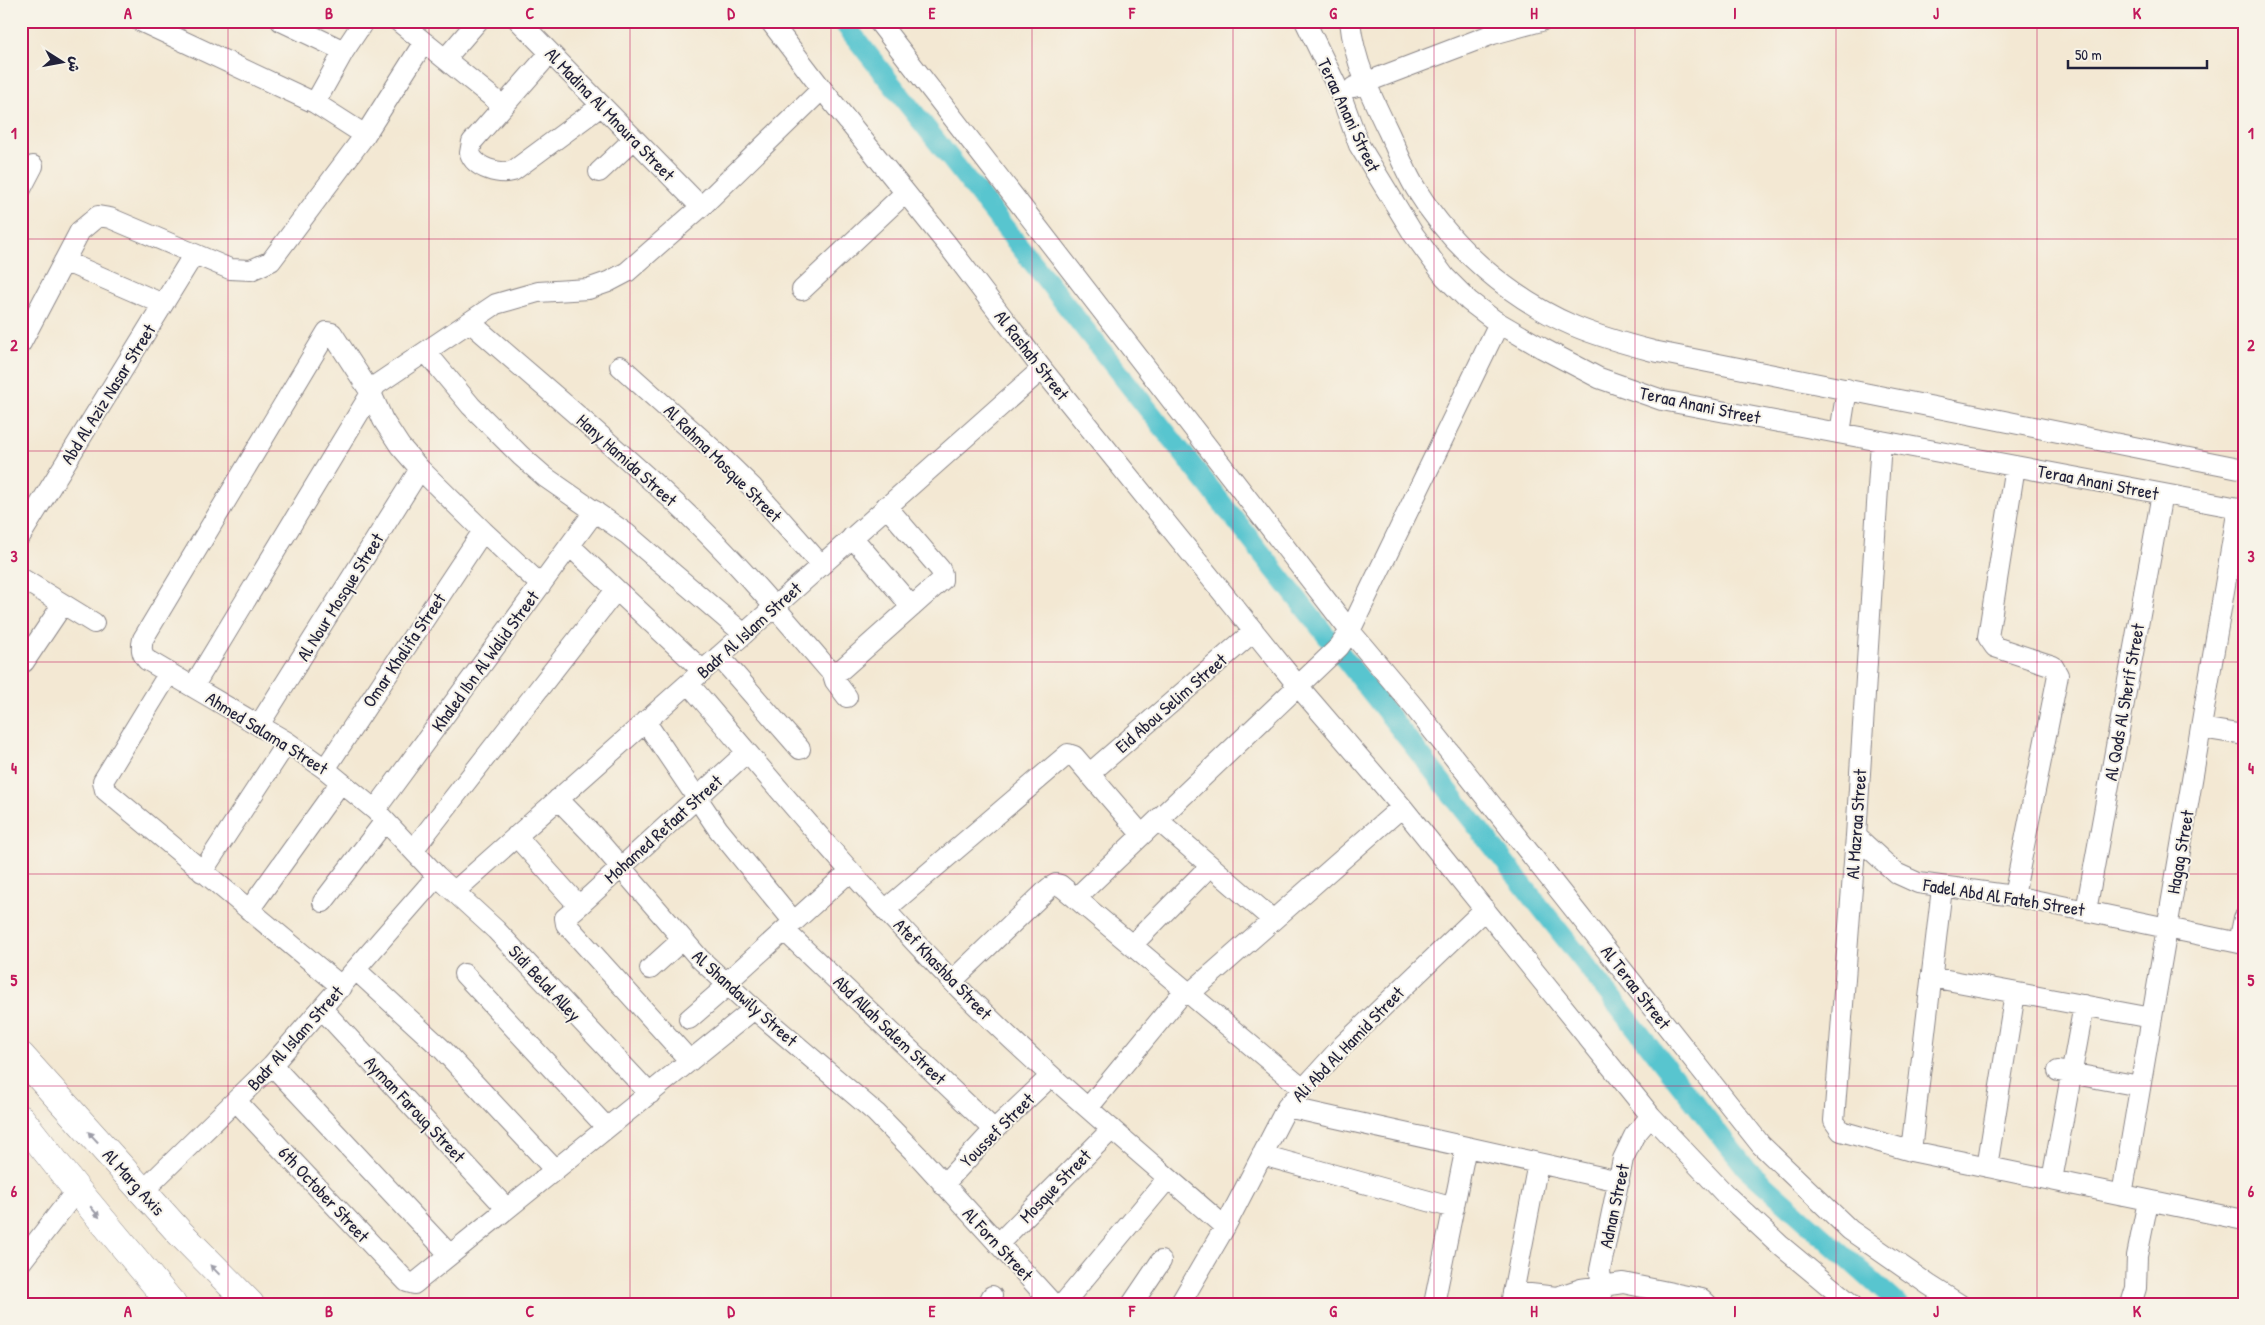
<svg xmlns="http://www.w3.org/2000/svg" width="2265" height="1325" font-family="'Patrick Hand','Playpen Sans Arabic',sans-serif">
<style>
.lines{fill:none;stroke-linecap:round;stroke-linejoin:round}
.canal{stroke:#58c5cf;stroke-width:20}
.street-casing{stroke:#8a8587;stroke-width:22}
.secondary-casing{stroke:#8a8587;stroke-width:29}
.street{stroke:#fff;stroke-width:20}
.secondary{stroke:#fff;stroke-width:28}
.oneway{fill:#9c9ca7}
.grid{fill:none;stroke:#c2185b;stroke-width:1;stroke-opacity:0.55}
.labels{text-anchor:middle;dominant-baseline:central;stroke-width:4;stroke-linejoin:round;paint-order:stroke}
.street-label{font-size:18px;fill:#22223b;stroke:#f7f3e8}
.neatline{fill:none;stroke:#c2185b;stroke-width:2}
.grid-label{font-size:16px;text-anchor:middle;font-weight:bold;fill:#c2185b}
</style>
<rect width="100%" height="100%" fill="#f7f3e8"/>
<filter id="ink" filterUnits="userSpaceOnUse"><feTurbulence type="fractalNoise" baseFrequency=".02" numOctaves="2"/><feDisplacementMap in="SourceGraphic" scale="10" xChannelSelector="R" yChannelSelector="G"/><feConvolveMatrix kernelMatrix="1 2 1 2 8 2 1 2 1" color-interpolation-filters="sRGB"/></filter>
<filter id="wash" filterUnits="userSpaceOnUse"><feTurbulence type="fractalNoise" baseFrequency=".0096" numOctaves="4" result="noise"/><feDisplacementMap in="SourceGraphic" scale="20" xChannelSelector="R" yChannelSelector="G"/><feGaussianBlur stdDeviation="1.12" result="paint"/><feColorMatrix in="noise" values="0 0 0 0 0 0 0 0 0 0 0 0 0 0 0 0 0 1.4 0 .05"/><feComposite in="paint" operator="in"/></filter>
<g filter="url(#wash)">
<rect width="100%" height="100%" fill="#f3e8d3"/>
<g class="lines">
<path class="canal" d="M842,21l904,1147 152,136"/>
</g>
</g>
<g filter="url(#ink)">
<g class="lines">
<defs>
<path id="street" d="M140,21l175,82 50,32
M281,21l63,30 20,-30
M398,21l105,85
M519,21l182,186
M770,21l52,68 124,154 96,126 256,317 104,121 249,309 74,78 56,52 70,58
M878,21l472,610 64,76 347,438 89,85 79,55 30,19
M1305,21l35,72 19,52 55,90 31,42 24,24 25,19 48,28 57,30 63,22 582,109
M1350,21c4,40 21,75 38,110 9,19 17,40 28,58 36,59 95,110 158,137 26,11 52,18 79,25l591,118
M550,53l-78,89 -2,11c5,15 29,22 43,18l88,-65
M445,59l33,-38
M1354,87l139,-53 48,-13
M315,103l29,-52
M599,172l35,-33
M21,189l12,-23
M64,261l99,43
M802,290l103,-97
M471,323c65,57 133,114 197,173 58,53 109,113 160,173l4,2 10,-2 100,-89v-6l-2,-5 -54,-63
M21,343l59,-112 18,-15 12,2 120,51 21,1 20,-9 94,-126 59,-93
M426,352l45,54 50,50 24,21 82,57 117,100
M620,366l98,88 35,34 68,77
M1840,433l7,-44
M1881,441l-25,395 -22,285 7,10 70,20 333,69
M21,535l173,-281
M852,537l60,70
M570,546l133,125
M21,578l73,45
M541,585l-58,-54 -63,-62 -20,-23 -17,-26 -12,-27 -39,-60 -5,-1 -184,307c-2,9 -2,14 4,21l140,82 38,27 50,41 62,66 59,54 154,164
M719,656l81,93
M24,662l39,-58
M832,671l3,10 12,16
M169,673l-66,108 2,9 237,197
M689,684c85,100 170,201 262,296 86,88 181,166 274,247
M193,687l183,-302 120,-81 42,-12 50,-3 20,-7 19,-10 74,-65 121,-118
M645,721l73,108 76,93
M259,725l161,-256
M2201,728l43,7
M325,769l158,-238
M1089,774l165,-143
M558,799l35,36 106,123 55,51 122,104 46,47 131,144
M375,810l220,-299
M1167,828l106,92
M516,836l63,70 -14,12 1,6 124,137
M1856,836l40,37 22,10 96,13 230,48
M413,850l203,-260
M202,872l85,-130
M455,891l587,-522
M2014,896l44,-221 -5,-9 -58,-19 -7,-10 27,-171
M1077,897l262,-250 11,-16 149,-308
M323,902l62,-81
M579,906l168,-154
M249,910l92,-128
M885,910l183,-156 6,2 68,79
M2086,911l76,-417
M785,931l209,199
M2239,943l5,-25
M1132,945l78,-79
M650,969l32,-29
M356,970l87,80 112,120
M464,974l143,154
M1931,977l221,41
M952,981l97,-93 7,-4 4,1 243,204
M726,983l123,-111
M1189,994l213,-187
M322,1009l185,200
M689,1019l39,-34
M272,1065l178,190
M2058,1071l82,15
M236,1101l171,181 7,2 340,-275
M1287,1107l332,74
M1088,1108l97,-118
M1911,1151l31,-263
M1262,1155l192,53
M1987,1167l28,-174
M2052,1180l32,-175
M943,1185l51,-55 57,-54
M143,1191l129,-126 165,-189
M2122,1195l116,-687
M998,1244l114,-115
M21,1262l56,-72
M1513,1292l44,5 24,-8 42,-6 79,16 5,5
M988,1304l4,-8
M1063,1304l105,-126
M1132,1304l29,-43
M1180,1304l45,-77 62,-120 56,-62 142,-136
M1434,1304l32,-157
M1511,1304l27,-141
M1601,1304l1,-11 -2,-23 23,-111 11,-23 17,-20
M2131,1304l5,-16 1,-32 11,-55"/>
<path id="secondary" d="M21,1056l159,177 70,71
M21,1119l56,71 95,114"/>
</defs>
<use href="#street" class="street-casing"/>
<use href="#secondary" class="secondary-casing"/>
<use href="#street" class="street"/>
<use href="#secondary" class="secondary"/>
</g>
<defs><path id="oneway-solid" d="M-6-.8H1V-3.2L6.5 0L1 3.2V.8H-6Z" transform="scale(1.25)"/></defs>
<g class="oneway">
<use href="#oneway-solid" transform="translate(93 1137) rotate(-133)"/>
<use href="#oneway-solid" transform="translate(95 1212) rotate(50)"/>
<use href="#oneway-solid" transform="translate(215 1270) rotate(-134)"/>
</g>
</g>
<path class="grid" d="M228,21v1283M429,21v1283M630,21v1283M831,21v1283M1032,21v1283M1233,21v1283M1434,21v1283M1635,21v1283M1836,21v1283M2037,21v1283M21,239h2223M21,451h2223M21,662h2223M21,874h2223M21,1086h2223"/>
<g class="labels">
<g class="street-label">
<text transform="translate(610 114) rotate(46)">Al Madina Al Mnoura Street</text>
<text transform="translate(1349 115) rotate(65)">Teraa Anani Street</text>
<text transform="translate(1032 355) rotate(52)">Al Rashah Street</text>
<text transform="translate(108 394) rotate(-58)">Abd Al Aziz Nasar Street</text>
<text transform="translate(1700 405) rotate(12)">Teraa Anani Street</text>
<text transform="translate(627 460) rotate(42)">Hany Hamida Street</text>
<text transform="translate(723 463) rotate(45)">Al Rahma Mosque Street</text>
<text transform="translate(2098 482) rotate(11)">Teraa Anani Street</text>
<text transform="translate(340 597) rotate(-58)">Al Nour Mosque Street</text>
<text transform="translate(749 630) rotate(-42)">Badr Al Islam Street</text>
<text transform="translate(404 650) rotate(-56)">Omar Khalifa Street</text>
<text transform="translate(485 661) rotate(-54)">Khaled Ibn Al Walid Street</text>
<text transform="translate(2124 702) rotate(-80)">Al Qods Al Sherif Street</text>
<text transform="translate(1171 703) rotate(-41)">Eid Abou Selim Street</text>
<text transform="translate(267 733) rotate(32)">Ahmed Salama Street</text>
<text transform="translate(1856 824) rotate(-86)">Al Mazraa Street</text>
<text transform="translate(663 829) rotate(-42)">Mohamed Refaat Street</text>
<text transform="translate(2180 852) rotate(-80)">Hagag Street</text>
<text transform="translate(2004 897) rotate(9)">Fadel Abd Al Fateh Street</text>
<text transform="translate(943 969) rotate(46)">Atef Khashba Street</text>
<text transform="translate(545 983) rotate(47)">Sidi Belal Alley</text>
<text transform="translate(1636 987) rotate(52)">Al Teraa Street</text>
<text transform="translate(745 998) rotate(42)">Al Shandawily Street</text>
<text transform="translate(890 1030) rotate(44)">Abd Allah Salem Street</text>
<text transform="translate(295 1038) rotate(-48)">Badr Al Islam Street</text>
<text transform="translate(1348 1044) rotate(-46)">Ali Abd Al Hamid Street</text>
<text transform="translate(415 1109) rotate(47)">Ayman Farouq Street</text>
<text transform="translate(997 1130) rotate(-45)">Youssef Street</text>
<text transform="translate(134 1182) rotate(48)">Al Marg Axis</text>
<text transform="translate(1055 1186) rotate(-46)">Mosque Street</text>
<text transform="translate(324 1194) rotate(47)">6th October Street</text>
<text transform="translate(1614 1206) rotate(-78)">Adnan Street</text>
<text transform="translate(998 1244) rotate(47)">Al Forn Street</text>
</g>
</g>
<rect width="2265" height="1325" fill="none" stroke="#f7f3e8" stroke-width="55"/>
<g transform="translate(62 62) rotate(101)" stroke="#f7f3e8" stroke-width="4" paint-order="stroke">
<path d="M0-4L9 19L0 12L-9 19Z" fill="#22223b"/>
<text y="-8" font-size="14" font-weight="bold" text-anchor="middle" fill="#22223b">ش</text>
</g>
<path d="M2068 60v8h139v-8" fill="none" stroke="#22223b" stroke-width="2.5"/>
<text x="2075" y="60" font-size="15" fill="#22223b" stroke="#f7f3e8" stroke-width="4" paint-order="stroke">50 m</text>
<rect x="28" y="28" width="2210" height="1270" class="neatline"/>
<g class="grid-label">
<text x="128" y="19">A</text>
<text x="329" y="19">B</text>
<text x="530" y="19">C</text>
<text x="731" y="19">D</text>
<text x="932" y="19">E</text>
<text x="1132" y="19">F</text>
<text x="1333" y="19">G</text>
<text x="1534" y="19">H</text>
<text x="1735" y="19">I</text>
<text x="1936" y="19">J</text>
<text x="2137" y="19">K</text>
<text x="14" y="139">1</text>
<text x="2251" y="139">1</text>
<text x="14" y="351">2</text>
<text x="2251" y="351">2</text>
<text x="14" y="562">3</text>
<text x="2251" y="562">3</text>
<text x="14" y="774">4</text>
<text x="2251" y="774">4</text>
<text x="14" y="986">5</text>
<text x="2251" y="986">5</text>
<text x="14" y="1197">6</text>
<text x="2251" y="1197">6</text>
<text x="128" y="1317">A</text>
<text x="329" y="1317">B</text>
<text x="530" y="1317">C</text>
<text x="731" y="1317">D</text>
<text x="932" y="1317">E</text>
<text x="1132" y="1317">F</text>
<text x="1333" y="1317">G</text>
<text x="1534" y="1317">H</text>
<text x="1735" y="1317">I</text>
<text x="1936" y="1317">J</text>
<text x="2137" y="1317">K</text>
</g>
</svg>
